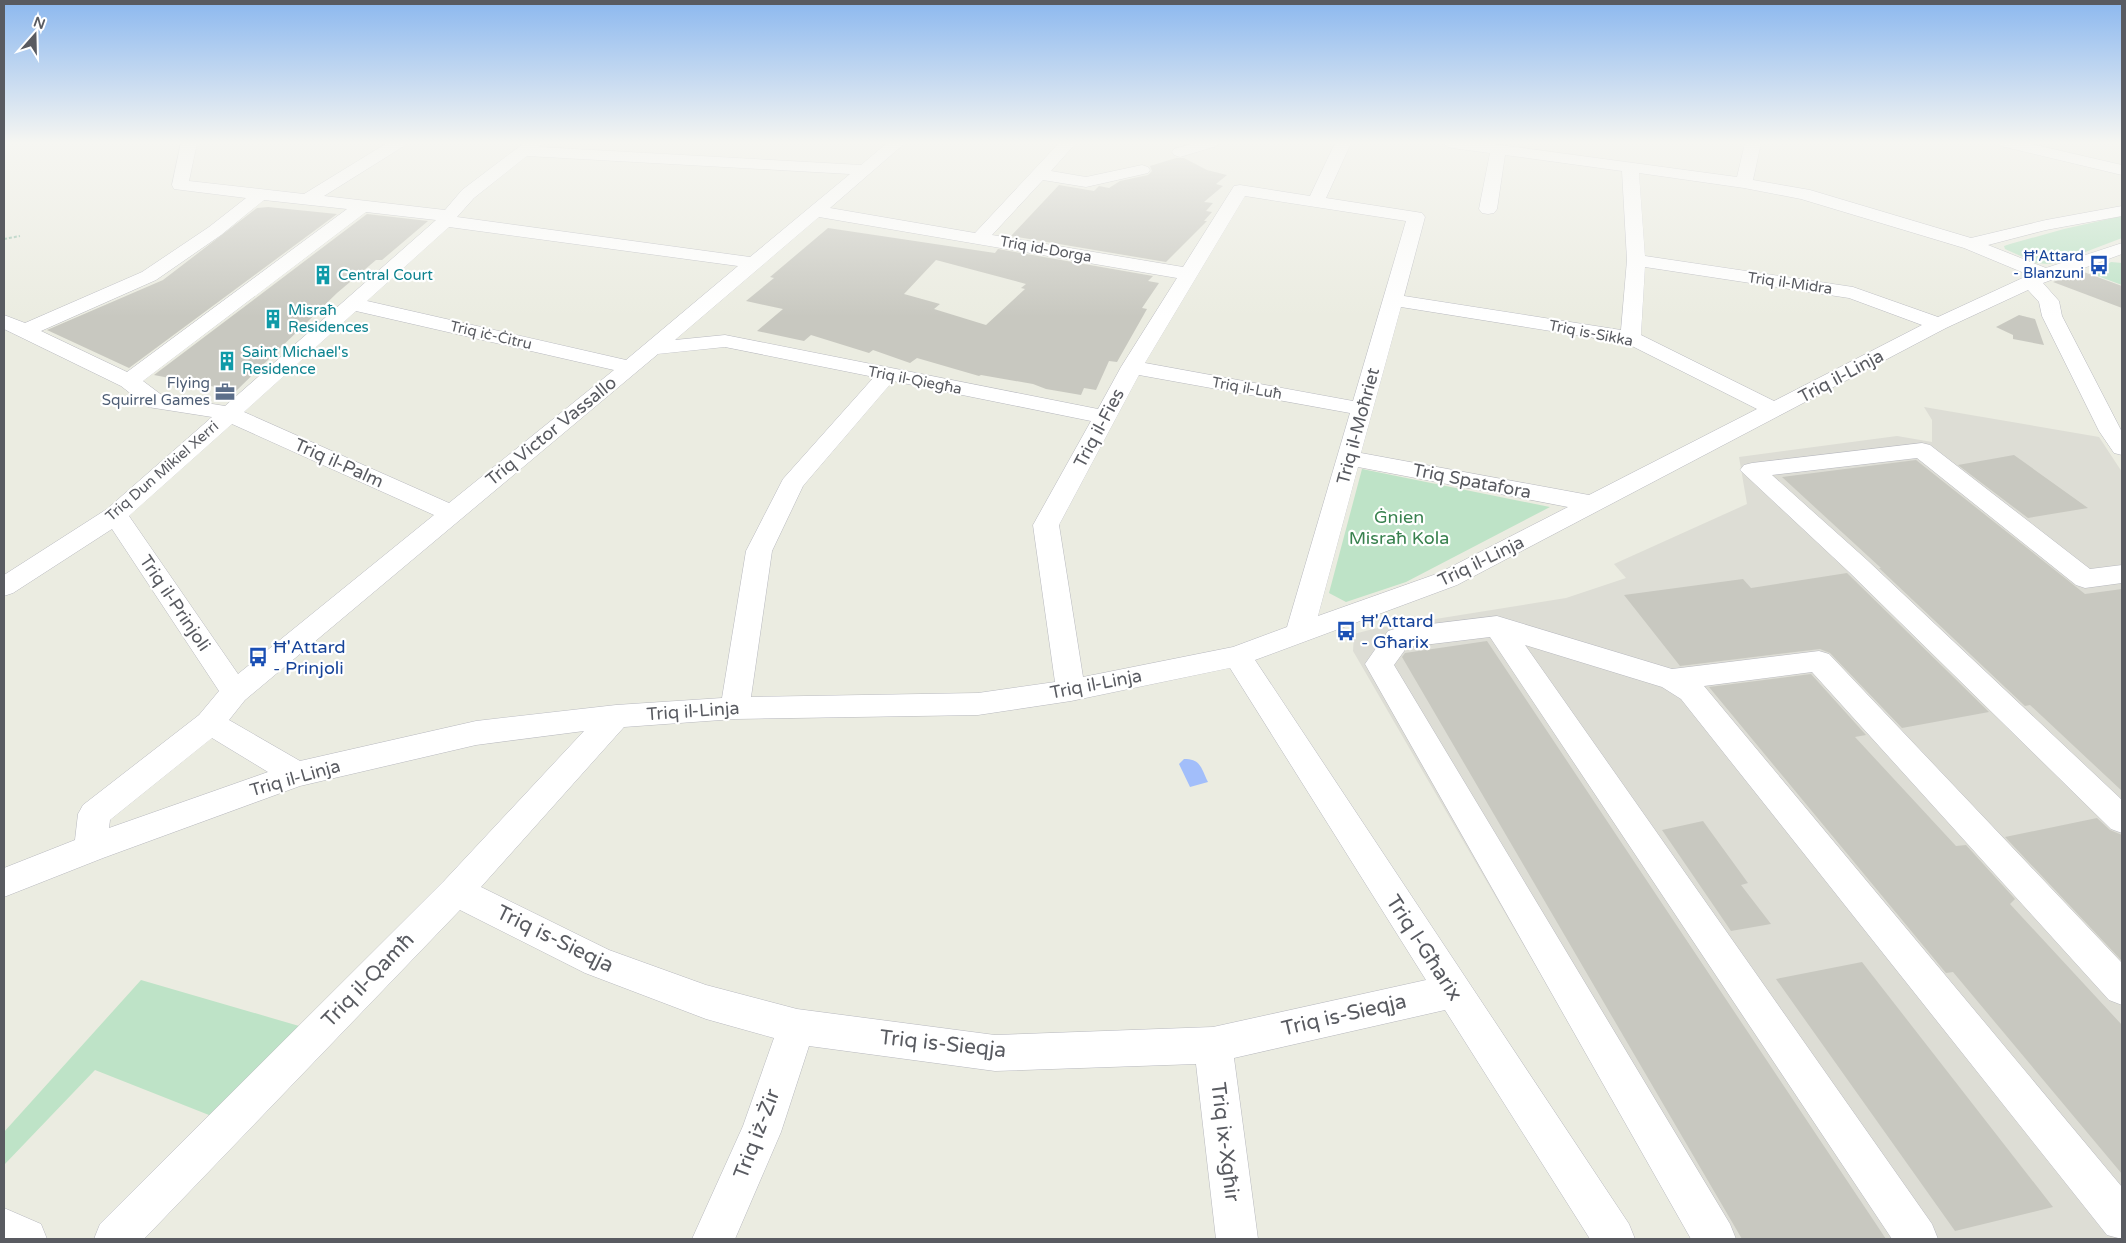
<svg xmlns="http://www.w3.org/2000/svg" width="2126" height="1243" font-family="'Varela Round',sans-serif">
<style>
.industrial{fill:#ddddd5}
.green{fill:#bee3c7}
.water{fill:#a2befa}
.building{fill:#c8c8c0;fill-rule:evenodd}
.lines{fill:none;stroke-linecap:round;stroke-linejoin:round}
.minor-casing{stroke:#b8b9bf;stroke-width:1}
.path{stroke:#98c3ae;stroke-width:2;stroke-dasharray:3 2;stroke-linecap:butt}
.minor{fill:#fff;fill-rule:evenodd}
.labels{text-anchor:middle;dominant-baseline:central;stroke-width:4.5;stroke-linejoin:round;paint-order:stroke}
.far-street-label{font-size:15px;fill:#595b61;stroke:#fff}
.far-transit-label{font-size:15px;fill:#164399;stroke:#fff;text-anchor:end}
.far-culture-label{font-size:15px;fill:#0d838f;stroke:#fff;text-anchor:start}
.far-service-label{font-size:15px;fill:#4e5e75;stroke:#fff;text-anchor:end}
.street-label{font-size:18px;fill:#595b61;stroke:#fff}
.park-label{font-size:18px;fill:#38814e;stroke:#fff}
.transit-label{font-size:18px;fill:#164399;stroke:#fff;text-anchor:start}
.near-street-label{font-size:21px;fill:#595b61;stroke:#fff}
</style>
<rect width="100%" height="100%" fill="#ebece1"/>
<path class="industrial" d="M1924,407l175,30 23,35v767h-428l-341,-588 1,-17 19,-5 193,-31 60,-20 -12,-14 133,-60 -8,-47 158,-21 35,6v-22z"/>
<path class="green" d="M2122,216v22l-63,24 -11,2 -12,-1 -31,-14 -1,-3 6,-2 54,-15z
M2111,262l11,1v22l-30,-11z
M1362,469l188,38 -144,75 -60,20 -17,-9z
M141,980l165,48 -92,89 -119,-47 -91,95v-33z"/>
<path class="water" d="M1184,759c17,0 17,9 24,23l-18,5 -11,-23z"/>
<path class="building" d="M1176,158h8l23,12 20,5 -11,9 7,2 -19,16 9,1 -7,8 6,1 -8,9h3l-41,41 -155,-26 48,-51 35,6 5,-5 10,2 11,-7 28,-6 4,-4 -2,-5z
M268,207l69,7 -208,154 -82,-38 116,-50 94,-72z
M367,214l61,7 -46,39h-6l-39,33 -101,98 -82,-16z
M828,228l167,25 3,-4 155,27 -5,5 11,2 -17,25 5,1 -30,53 -8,-1 -13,29 -12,-2 -3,7 -35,-6 -13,-5 -52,-9 -2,1 -62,-18 -7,5 -37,-13 -4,3 -58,-18 -7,6 -47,-10 26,-22 -37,-8 28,-23 -4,-1zM936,260l90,24 -5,4 4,1 -39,36 -52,-16 6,-5 -36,-10z
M2081,271l41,15v22l-69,-26z
M2019,315l16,4 9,26 -31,-6v-4l-17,-8z
M2014,455l74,53 -60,10 -70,-53z
M1916,460l169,134 37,-5v202l-92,-86 -5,1 -146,-138h2l-99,-91z
M1847,573l142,139 -87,16 -72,-75 -10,-4 -140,17 -56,-71 119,-16 8,9z
M1487,641l136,204 263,394h-144l-340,-582 3,-4z
M1811,674l55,61 -11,2 101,109 10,-1 49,54 -5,5 112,121v149l-169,-202 -7,1 -237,-286z
M2097,818l13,12 12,5v126l-117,-124z
M1703,821l45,62 -7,2 30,39 -40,7 -69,-101z
M1862,962l191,245 -98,24 -179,-252z"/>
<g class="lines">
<defs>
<path id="minor" d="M181,143h16l-8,38 115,13 83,-51h19l-2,3 -80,50 121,14 17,-20 62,-47h18l-3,4 322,18 26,-22h18l-75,65 145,25 84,-90h17l-25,28 35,6 56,-12 6,2 2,3 -2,3 -62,14 -43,-7 -51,55 191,32 51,-81 6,-1 70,11 25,-53h16l-25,55 90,14 6,1 3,4 -21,79 217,34 6,-70 -5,-89 -117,-16 -8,54 -3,4 -6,1 -6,-1 -3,-4 11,-56 -38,-5 -6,-2 -2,-3h42l251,34 8,-34h16l-8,37 57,10 161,48 75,-18 76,-14v10l-76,14 -58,15 58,23 76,-25v11l-79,29 16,18 3,15 60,116v23l-8,-2 -15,-22 -57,-115 -3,-14 -11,-12 -82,38 -489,257 -202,75 374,564 6,15h-45l-145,-229 -211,48 24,181h-42l-20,-175 -201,7 -186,-25 -28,86 -46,107h-43l51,-113 31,-88 -68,-19 -121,-46 -125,-63 -316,329h-50l6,-15 344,-343 140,-150 -108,14 -176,41 -197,72 -99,39v-29l71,-28 3,-26 5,-9 116,-90 20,-24 -107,-162 -99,64 -9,3v-21l103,-66 105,-92 -64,-10 -27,-21 -117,-57v-14l21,8 117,-51 67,-45 37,-29 -72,-9 -2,-4zM527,156l323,18 -100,83 -293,-40 17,-19zM1639,173l105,15 57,11 163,49 65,27 -91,42 -85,-30 -208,-31zM1245,196l161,25 -53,180 -208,-38zM264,200l83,9 -220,163 -86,-41 115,-51 65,-45zM366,212l70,8 -211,186 -62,-10 -20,-15zM819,217l358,61 -56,89 -23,42 -373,-74 -50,5zM449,227l289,39 -112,94 -259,-59zM1645,267l204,31 73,27 -148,76 -133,-66zM1401,307l225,36 131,66 -168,86 -228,-42zM356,311l258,59 -165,133 -205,-91zM725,347l149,30 -91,102 -37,72 -24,147 -106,7 -140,16 -176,40 -71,-41 16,-20 413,-346zM1139,375l211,38 -63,214 -54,20 -150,30 -24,-152zM893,381l198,40 -58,104 22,157 -77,11 -227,4 21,-146 31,-65zM232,424l202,91 -196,159 -109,-158zM1358,467l210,40 -129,66 -121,43zM1230,668l196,312 -213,47 -218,8 -198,-26 -91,-24 -97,-35 -128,-63 143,-160 111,-8 243,-4 93,-14zM212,738l56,34 -159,56 1,-8z
M1194,143h25l-2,3 -37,11 -6,-2 -2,-3 2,-3z
M1999,143h28l95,22v10l-121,-29z
M1922,443l8,2 160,124 32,-4v18l-37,5 -9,-3 -159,-127 -145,17 95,85 255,240v33l-11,-4 -262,-257 -109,-102 4,-5 8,-2z
M1497,616l175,53 147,-18 10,3 293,309v42l-13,-5 -297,-328 -108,14 418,501v52l-15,-4 -426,-536 -19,-12 -137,-42 407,579 6,15h-46l-402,-602 -83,10 -13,18 336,559 6,15h-45l-326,-575 23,-33 10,-3z
M4,1208l37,16 6,15h-43z"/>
</defs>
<use href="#minor" class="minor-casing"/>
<path class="path" d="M4,239l16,-3"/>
<use href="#minor" class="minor"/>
</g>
<linearGradient id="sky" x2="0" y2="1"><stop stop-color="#8cb8ef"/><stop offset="0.45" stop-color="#f6f6f2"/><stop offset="1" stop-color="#f6f6f2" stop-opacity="0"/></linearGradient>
<rect width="2126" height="317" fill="url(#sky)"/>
<defs>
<symbol id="bus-bare" viewBox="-9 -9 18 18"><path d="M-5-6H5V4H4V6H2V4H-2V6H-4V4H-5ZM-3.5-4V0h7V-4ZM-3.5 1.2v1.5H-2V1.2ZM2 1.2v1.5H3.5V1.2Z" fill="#1a4fb4" stroke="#fff" stroke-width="2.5" paint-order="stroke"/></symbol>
<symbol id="building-bare" viewBox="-9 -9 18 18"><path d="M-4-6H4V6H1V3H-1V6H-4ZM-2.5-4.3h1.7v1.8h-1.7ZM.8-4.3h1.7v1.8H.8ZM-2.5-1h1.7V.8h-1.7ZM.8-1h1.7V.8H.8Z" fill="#0f9aa8" stroke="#fff" stroke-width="2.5" paint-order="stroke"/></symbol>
<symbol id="office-bare" viewBox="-9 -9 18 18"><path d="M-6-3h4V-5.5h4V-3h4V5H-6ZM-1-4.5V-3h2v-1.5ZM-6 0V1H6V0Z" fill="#5c6f8a" stroke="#fff" stroke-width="2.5" paint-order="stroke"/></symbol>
</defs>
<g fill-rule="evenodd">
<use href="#bus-bare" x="2085" y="251" width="28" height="28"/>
<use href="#building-bare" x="309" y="261" width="28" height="28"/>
<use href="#building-bare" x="259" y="305" width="28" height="28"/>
<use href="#building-bare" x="213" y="347" width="28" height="28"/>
<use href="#office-bare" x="211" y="378" width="28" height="28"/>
<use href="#bus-bare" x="1332" y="617" width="28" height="28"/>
<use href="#bus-bare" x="244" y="643" width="28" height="28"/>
</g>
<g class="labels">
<g class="far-street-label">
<text transform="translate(1046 249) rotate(10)">Triq id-Dorga</text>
<text transform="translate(1790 283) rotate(8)">Triq il-Midra</text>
<text transform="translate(1591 333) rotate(11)">Triq is-Sikka</text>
<text transform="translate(491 335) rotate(13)">Triq iċ-Ċitru</text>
<text transform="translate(915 380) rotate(11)">Triq il-Qiegħa</text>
<text transform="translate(1247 388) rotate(10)">Triq il-Luħ</text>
<text transform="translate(162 471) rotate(-41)">Triq Dun Mikiel Xerri</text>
</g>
<g class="far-transit-label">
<text x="2084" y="256">Ħ'Attard<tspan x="2084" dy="17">- Blanzuni</tspan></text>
</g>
<g class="far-culture-label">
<text x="338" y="275">Central Court</text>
<text x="288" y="310">Misraħ<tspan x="288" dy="17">Residences</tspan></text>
<text x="242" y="352">Saint Michael's<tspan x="242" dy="17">Residence</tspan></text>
</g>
<g class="far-service-label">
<text x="210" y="383">Flying<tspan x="210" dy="17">Squirrel Games</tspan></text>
</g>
<g class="street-label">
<text transform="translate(1841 376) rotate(-28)">Triq il-Linja</text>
<text transform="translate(1358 426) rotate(-75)">Triq il-Moħriet</text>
<text transform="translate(1099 428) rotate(-62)">Triq il-Fies</text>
<text transform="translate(551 431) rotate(-39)">Triq Victor Vassallo</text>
<text transform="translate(339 463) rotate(24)">Triq il-Palm</text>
<text transform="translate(1472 481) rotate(11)">Triq Spatafora</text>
<text transform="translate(1481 561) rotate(-26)">Triq il-Linja</text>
<text transform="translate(175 603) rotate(56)">Triq il-Prinjoli</text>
<text transform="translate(1096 684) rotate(-11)">Triq il-Linja</text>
<text transform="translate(693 711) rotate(-4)">Triq il-Linja</text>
<text transform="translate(295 778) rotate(-16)">Triq il-Linja</text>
</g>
<g class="park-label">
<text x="1399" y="517">Ġnien<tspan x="1399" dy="21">Misraħ Kola</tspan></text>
</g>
<g class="transit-label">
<text x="1361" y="621">Ħ'Attard<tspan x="1361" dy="21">- Għarix</tspan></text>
<text x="273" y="647">Ħ'Attard<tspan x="273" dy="21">- Prinjoli</tspan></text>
</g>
<g class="near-street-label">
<text transform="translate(555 939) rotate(26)">Triq is-Sieqja</text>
<text transform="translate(1424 948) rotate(57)">Triq l-Għarix</text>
<text transform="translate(368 980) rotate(-46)">Triq il-Qamħ</text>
<text transform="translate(1344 1015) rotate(-13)">Triq is-Sieqja</text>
<text transform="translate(943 1044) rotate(6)">Triq is-Sieqja</text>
<text transform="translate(757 1134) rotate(-69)">Triq iż-Żir</text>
<text transform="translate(1225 1142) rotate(83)">Triq ix-Xgħir</text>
</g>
</g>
<rect width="2126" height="1243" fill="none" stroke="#595b61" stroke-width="10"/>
<g transform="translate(35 35) rotate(20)" stroke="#ffffff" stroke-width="4" paint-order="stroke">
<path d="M0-4L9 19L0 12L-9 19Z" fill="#595b61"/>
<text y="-8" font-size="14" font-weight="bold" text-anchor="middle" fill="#595b61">N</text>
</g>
</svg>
